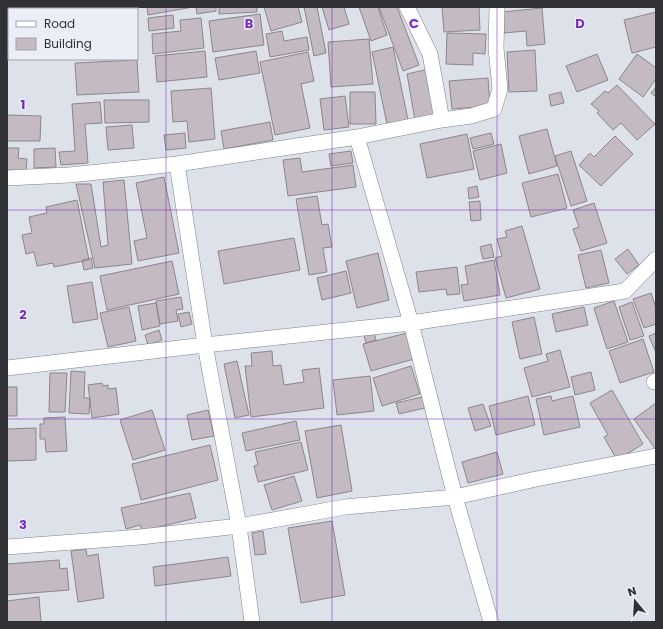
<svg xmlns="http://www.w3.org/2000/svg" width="663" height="629" font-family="Poppins,sans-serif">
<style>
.building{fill:#c3bbc1;stroke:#8d858b}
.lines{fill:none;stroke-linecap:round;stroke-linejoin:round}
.street-casing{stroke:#7e8289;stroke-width:16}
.street{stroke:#fff;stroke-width:15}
.grid{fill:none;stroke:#7b2cbf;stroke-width:1;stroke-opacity:0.55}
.grid-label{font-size:13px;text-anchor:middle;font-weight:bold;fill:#7b2cbf;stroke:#ebeef7;stroke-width:3;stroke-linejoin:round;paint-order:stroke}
</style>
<rect width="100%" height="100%" fill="#dde1ea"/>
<path class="building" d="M7,7h23v2h-21v15h-2z
M54,7h33v2h-33z
M147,7h46l-45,8z
M196,7h20v4l-19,3z
M219,7h38v5l-38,2z
M264,7h34l4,15 -31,9z
M304,7h13l9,46 -12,3z
M322,7h22l5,17 -20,6z
M359,7h19l9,28 -16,6z
M379,7h18l22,58 -16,6z
M442,7h37l1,23 -36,2z
M542,8l3,36 -18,2 -1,-15 -22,2 -2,-21z
M656,12v35l-24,6 -8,-33z
M260,14l4,31 -51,7 -4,-31z
M173,15l1,13 -25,3 -1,-13z
M201,18l3,30 -51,6 -1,-20 29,-3 -1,-11z
M282,31l2,10 23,-4 2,13 -39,7 -4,-23z
M447,33l39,1 -1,20 -12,-1v12l-27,-1z
M369,39l4,45 -42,3 -3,-45z
M393,47l15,73 -21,4 -15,-72z
M535,50l2,41 -28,1 -2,-40z
M205,51l2,26 -50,5 -2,-26z
M256,51l4,22 -41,7 -4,-22z
M308,52l6,29 -13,3 9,44 -35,7 -15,-73z
M597,54l11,26 -31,12 -11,-26z
M637,54l19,14v11l-13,18 -24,-18z
M137,60l2,32 -62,3 -2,-32z
M429,69l9,47 -23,4 -8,-46z
M488,78l2,28 -38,3 -3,-28z
M617,85l38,39 -18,16 -16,-17 -8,7 -16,-17 2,-2 -8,-7 14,-13 3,2z
M656,87v10l-5,-4z
M211,88l4,51 -26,3 -2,-21 -14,1 -2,-31z
M350,92h25l1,32h-26z
M561,92l3,11 -13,3 -2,-11z
M345,96l4,31 -25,3 -4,-31z
M104,100h45v22l-44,1z
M100,102l2,21 -17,1 3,39 -27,2 -2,-13 16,-1 -3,-47z
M7,115l34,1 -1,25h-33z
M270,122l3,18 -49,9 -3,-18z
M132,125l2,23 -26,2 -2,-23z
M547,129l10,37 -28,8 -10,-38z
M185,133l1,15 -20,2 -2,-15z
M491,133l3,11 -21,5 -3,-11z
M467,134l7,35 -47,9 -7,-34z
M615,136l18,18 -32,32 -22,-21 11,-12 4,4z
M501,144l6,29 -27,7 -7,-29z
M7,148h12l-1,10 9,1 -1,12 -19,-1z
M55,148l1,19 -22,1v-19z
M351,151l2,12 -22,3 -2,-12z
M571,151l16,50 -16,5 -16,-50z
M300,158l2,14 51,-7 3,22 -68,9 -5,-36z
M558,174l9,34 -36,9 -9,-34z
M164,177l15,76 -41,8 -4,-20 13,-3 -11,-55z
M124,180l8,84 -37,4 -19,-84h15l10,63 7,-2 -5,-63z
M477,186l2,11 -10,2 -1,-11z
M317,196l5,29 6,-1 4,23 -9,1 4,24 -18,3 -13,-76z
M77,200l12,60 -35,7 -1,-4 -16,3 -3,-14 -8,2 -4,-19 10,-2 -3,-16 18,-4 -1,-6z
M480,201l1,19 -10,1 -2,-19z
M594,203l13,40 -26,8 -8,-22 6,-2 -6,-17z
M522,226l18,63 -34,9 -11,-40 7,-2 -5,-17 10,-2 -2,-6z
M294,238l6,32 -76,14 -6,-33z
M491,244l3,13 -11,2 -3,-12z
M628,249l11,16 -12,9 -12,-15z
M601,250l8,33 -23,5 -8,-33z
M378,253l11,47 -32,8 -11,-47z
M91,258l2,10 -9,2 -2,-10z
M494,260l6,35 -36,6 -3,-16 7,-1 -3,-18z
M172,261l7,33 -72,16 -7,-34z
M457,267l3,27 -13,1 -1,-6 -27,3 -3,-20z
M346,271l5,22 -29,7 -5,-22z
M92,282l6,37 -25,4 -6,-37z
M651,293l5,15v16l-12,4 -11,-29z
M181,297l2,12 -7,1 2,11 -18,3 -4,-23z
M614,301l14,41 -21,7 -13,-41z
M632,302l12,34 -14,4 -11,-33z
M156,303l4,23 -18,4 -4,-24z
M129,307l7,34 -28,6 -8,-34z
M584,307l4,18 -32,7 -4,-18z
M189,312l3,12 -11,3 -3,-13z
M534,317l8,37 -22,5 -8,-37z
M373,329l3,11 -10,3 -3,-12z
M159,330l3,10 -14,5 -3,-10z
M407,333l7,26 -43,12 -8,-27z
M656,333v20l-7,-17z
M643,339l11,33 -34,11 -11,-32z
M560,350l10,37 -38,10 -8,-29 24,-7 -2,-7z
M272,351l1,15 8,-1 3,20 20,-3 -2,-12 17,-2 5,40 -73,9 -6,-51h7l-1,-13z
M237,361l12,54 -14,3 -11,-54z
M411,366l9,28 -38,12 -9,-28z
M71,371l14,1 -1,26h6l-1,16 -20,-1z
M591,372l4,18 -20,5 -4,-18z
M50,373h17l-2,39h-16z
M370,376l4,35 -37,4 -4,-35z
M102,383l1,3 5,-1v4l8,-1 3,26 -27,4 -4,-33z
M7,387h10v29h-10z
M612,390l31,54 -26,16 -13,-23 4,-2 -18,-32z
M426,396l3,11 -30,7 -3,-11z
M528,396l7,29 -39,10 -7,-29z
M551,396l1,5 21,-5 7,31 -36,8 -8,-36z
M656,403v47l-22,-31z
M483,404l8,22 -16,5 -7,-23z
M152,410l13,40 -32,10 -13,-40z
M208,410l6,26 -22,4 -5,-25z
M65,417l2,34 -21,1 -1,-13h-5v-15h4v-6z
M296,421l4,19 -54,11 -4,-18z
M341,425l11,66 -35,7 -12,-67z
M36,428v32l-29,1v-32z
M301,442l7,28 -50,12 -4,-16 4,-1 -3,-13z
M210,445l8,35 -77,20 -9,-36z
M497,452l6,22 -35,9 -6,-21z
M294,476l8,25 -30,9 -8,-25z
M190,493l6,25 -54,13 -2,-6 -14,4 -5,-21z
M332,521l13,74 -44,8 -13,-75z
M263,531l3,23 -11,1 -3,-22z
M86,549l1,7 11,-2 6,44 -26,4 -7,-51z
M228,557l3,19 -76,10 -2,-19z
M59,560l1,9 7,-1 2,22 -62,5v-31z
M39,597l2,25h-34v-21z"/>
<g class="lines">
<defs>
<path id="street" d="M407,7l23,47 12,66
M357,137l54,186 44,174 36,125
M177,164l28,181 34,181 13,96
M7,178l62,-3 108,-11 180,-27 85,-17 29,-4 23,-7 6,-20 -4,-41 1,-41
M7,368l198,-23 206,-22 214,-32 31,-32
M654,382l2,-1
M7,547l133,-10 99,-11 106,-19 110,-10 81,-18 120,-23"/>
</defs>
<use href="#street" class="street-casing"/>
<use href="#street" class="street"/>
</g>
<path class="grid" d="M166,7v615M332,7v615M497,7v615M7,210h649M7,419h649"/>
<g class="grid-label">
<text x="249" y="28">B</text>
<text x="414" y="28">C</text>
<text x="580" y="28">D</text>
<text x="23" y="109">1</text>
<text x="23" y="319">2</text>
<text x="23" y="529">3</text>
</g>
<rect width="663" height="629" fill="none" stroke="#313235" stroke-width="16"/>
<rect x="8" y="8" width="130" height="52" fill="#ebeef7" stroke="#a1a3a9"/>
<rect x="16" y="21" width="20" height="6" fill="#ffffff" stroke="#a1a3a9"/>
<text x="44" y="28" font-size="12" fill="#313235">Road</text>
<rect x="16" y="38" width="20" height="12" fill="#c3bbc1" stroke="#a1a3a9"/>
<text x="44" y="48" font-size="12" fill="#313235">Building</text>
<g transform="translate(635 601) rotate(342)" stroke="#ebeef7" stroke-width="3" paint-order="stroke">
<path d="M0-3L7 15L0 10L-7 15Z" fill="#313235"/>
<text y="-6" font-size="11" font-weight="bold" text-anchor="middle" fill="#313235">N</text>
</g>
</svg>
